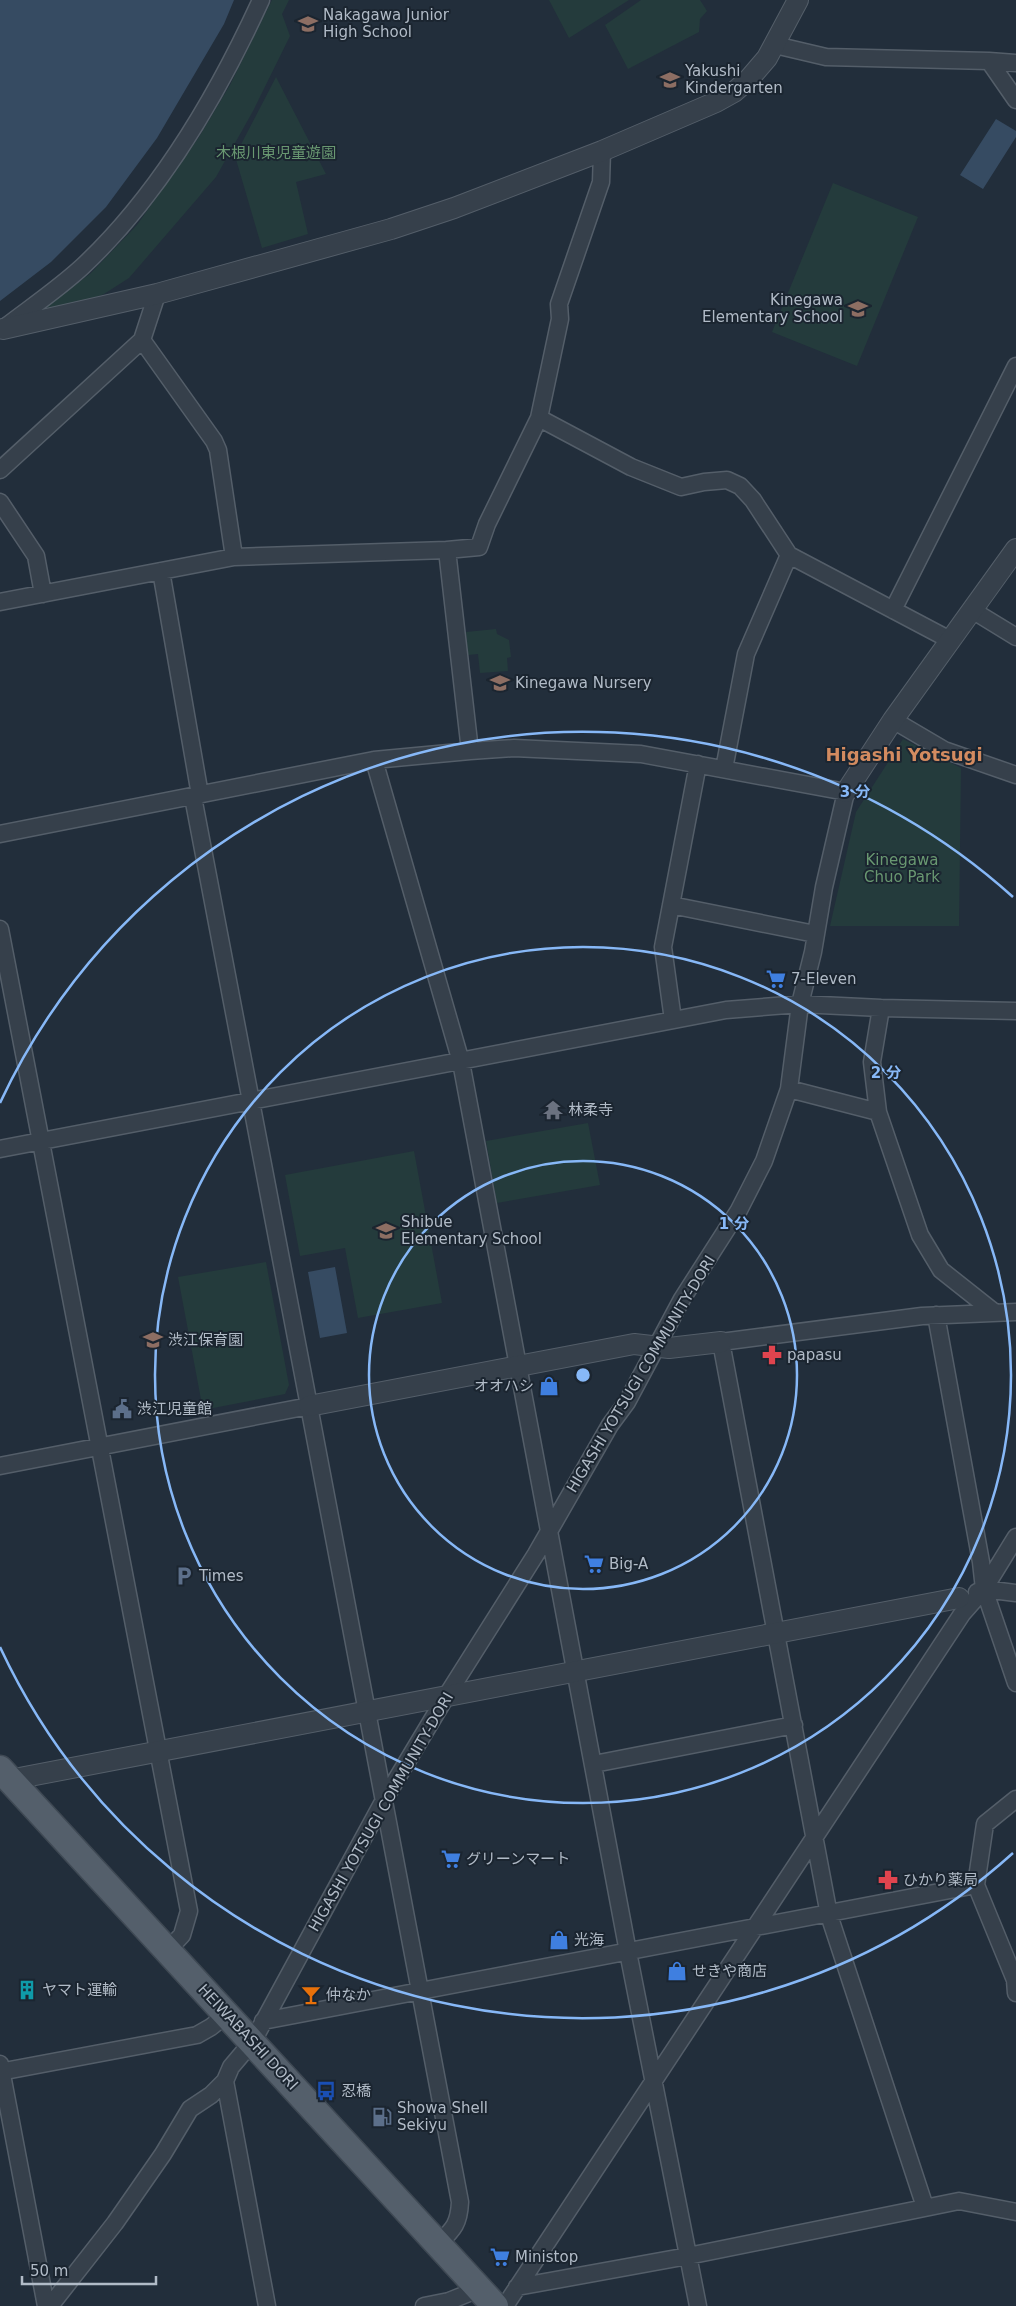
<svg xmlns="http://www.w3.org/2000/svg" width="1016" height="2306" font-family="'DejaVu Sans','Noto Sans JP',sans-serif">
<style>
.green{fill:#243b3c}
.water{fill:#364b62}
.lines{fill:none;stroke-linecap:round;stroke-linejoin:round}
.minor-casing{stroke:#545e69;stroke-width:19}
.tertiary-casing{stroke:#545e69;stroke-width:22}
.primary-casing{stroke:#3f4954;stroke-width:29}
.minor{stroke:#36404b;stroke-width:16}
.tertiary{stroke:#36404b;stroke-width:20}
.primary{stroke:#545f6b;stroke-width:26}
.ring{fill:none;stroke:#87b8f7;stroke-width:2.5}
.labels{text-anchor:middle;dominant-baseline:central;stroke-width:4;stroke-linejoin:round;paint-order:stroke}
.poi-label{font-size:15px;fill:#b1bbc7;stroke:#1b2530;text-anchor:start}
.park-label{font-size:15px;fill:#699871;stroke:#1b2530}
.street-label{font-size:15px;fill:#b1bbc7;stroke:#1b2530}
.quarter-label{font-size:18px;font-weight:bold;fill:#d38b60;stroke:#1b2530}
.centre{fill:#87b8f7;stroke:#1b2530;stroke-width:2.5}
.ring-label{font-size:15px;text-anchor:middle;font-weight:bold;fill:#87b8f7;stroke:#1b2530;stroke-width:4;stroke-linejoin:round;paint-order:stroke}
</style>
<rect width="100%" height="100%" fill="#222e3b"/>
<path class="green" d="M272,0h17l-7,14 8,22 -37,75 -37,66 -87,101 -25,16 -36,15 -29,3 52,-39 46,-48 62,-88 31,-52z
M549,0h80l-60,38z
M641,0h59l7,11 -7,8 -1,13 -71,37 -23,-44z
M276,77l50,97 -30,8 12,52 -46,14 -27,-92z
M833,183l85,34 -61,149 -85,-34z
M496,629l1,5 12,6 2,17 -4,1 1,13 -28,2 -2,-19 -10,1 -2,-23z
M903,739l58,29 -2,158h-129l26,-114z
M588,1123l12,62 -103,18 -11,-62z
M414,1151l28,152 -84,15 -13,-70 -45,8 -15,-81z
M266,1262l23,123 -4,9 -82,16 -25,-133z"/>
<path class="water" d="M0,0h234l-10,24 -67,114 -51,69 -55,55 -51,39z
M996,119l20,12v6l-33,52 -23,-14z
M335,1267l12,66 -27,5 -12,-66z"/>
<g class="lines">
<defs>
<path id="minor" d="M775,45l51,12 163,4 27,39
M989,61l27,2
M4,328c26,-20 54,-39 78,-61 76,-71 136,-173 179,-267
M142,340l72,101 4,9 16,107
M539,418l92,49 50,20 23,-5 23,-2 13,6 13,14 36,55 161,85
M0,470l142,-130 15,-46
M0,502l36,54 7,38
M161,571l39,224
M0,602l234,-45 213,-7
M893,610l123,-244
M972,610l44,27
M893,720l51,30 72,25
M374,760l87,302 167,890 70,354
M724,769l22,-115 43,-99
M193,797l116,609
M0,834l374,-74 96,-9
M671,905l144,29
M0,929l189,982 -7,24 -14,15
M881,1008l-9,54 6,50 42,123 21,35 53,42
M673,1020l-10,-73 35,-183
M789,1089l89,23
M0,1149l726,-139 74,-6 81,4 135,3
M936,1315l45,247 3,27 32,94
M0,1466l309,-60 151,796c-1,21 -6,27 -21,41
M977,1592l7,-3 32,4
M594,1764l200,-39
M1016,1799l-31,25 -9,61 39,95 1,13
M263,2021l713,-136
M0,2064l46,242
M0,2072l197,-37 14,-8 16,-13
M225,2081l42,225
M925,2207l-96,-292 -108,-573 201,-26 94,-4
M517,2287l171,-31 271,-55 57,11
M50,2306l65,-83 48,-69 27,-45 21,-14 14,-14 6,-14 22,-26 131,-241 63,-105 89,-141 74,-129 17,-23 55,-103 57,-89 25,-49 25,-72 11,-85 13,-52 11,-65 22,-95 -205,-38 -127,-6 -44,3 -23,-201 32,-3 8,-23 52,-106 21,-99 -1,-15 42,-122 1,-31
M424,2306l25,-5 30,-12
M505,2306l457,-692 22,-25 32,-52"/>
<path id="tertiary" d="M3,329l154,-35 234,-65 63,-21 148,-57 114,-49 18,-10 15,-13 18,-21 31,-58
M846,792l47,-72 123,-171
M309,1406l325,-62 35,4 52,-6
M9,1780l950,-182"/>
<path id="primary" d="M0,1769l495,537"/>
</defs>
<use href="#minor" class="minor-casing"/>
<use href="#tertiary" class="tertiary-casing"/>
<use href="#primary" class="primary-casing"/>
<use href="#minor" class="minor"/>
<use href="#tertiary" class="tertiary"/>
<use href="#primary" class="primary"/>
</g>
<g class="ring">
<circle cx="583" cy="1375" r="214"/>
<circle cx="583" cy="1375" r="428"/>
<path d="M1013 1853A643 643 0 0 1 0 1647M0 1103A643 643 0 0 1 1013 897"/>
</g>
<defs>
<symbol id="school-bare" viewBox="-9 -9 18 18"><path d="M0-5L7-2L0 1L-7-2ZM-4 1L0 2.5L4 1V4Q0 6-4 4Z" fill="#8d6e63" stroke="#1b2530" stroke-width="2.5" paint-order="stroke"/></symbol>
<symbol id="supermarket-bare" viewBox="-9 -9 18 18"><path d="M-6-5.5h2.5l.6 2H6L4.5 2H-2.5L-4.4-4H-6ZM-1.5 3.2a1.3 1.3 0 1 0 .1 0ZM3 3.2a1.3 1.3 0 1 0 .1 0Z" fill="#3f7fe0" stroke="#1b2530" stroke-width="2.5" paint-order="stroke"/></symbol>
<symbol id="temple-bare" viewBox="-9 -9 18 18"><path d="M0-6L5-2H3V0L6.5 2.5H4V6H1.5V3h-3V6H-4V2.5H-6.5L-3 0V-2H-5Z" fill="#6b7280" stroke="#1b2530" stroke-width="2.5" paint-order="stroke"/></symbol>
<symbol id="pharmacy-bare" viewBox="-9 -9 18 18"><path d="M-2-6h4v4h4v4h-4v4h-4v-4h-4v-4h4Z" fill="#e0444e" stroke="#1b2530" stroke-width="2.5" paint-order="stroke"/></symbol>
<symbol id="shop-bare" viewBox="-9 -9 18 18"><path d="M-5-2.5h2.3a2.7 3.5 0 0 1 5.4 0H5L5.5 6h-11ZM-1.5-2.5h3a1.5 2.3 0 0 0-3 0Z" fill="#3f7fe0" stroke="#1b2530" stroke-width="2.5" paint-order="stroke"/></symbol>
<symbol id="civic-bare" viewBox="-9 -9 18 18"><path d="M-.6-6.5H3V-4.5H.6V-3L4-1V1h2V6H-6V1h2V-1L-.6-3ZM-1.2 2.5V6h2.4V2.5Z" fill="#5c6f8a" stroke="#1b2530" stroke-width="2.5" paint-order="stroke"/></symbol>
<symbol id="parking-bare" viewBox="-9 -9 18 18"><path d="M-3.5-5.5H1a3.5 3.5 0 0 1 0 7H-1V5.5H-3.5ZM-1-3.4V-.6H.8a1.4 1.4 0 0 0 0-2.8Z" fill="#5c6f8a" stroke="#1b2530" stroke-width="2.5" paint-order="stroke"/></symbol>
<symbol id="building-bare" viewBox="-9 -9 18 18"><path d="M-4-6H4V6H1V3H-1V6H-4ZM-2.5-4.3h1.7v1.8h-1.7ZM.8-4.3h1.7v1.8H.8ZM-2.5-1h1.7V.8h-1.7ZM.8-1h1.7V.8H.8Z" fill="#0f9aa8" stroke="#1b2530" stroke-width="2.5" paint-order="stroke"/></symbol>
<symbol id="bar-bare" viewBox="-9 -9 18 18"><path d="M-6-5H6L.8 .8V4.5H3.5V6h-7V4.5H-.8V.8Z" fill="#e8710a" stroke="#1b2530" stroke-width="2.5" paint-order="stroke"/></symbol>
<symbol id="bus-bare" viewBox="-9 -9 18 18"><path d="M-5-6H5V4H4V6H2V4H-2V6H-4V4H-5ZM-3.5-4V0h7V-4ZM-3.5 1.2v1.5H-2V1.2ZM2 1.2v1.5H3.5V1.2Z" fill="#1a4fb4" stroke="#1b2530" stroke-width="2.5" paint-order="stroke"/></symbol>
<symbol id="fuel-bare" viewBox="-9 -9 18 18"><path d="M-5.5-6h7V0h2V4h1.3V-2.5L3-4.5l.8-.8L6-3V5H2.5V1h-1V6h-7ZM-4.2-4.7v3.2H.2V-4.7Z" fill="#5c6f8a" stroke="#1b2530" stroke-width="2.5" paint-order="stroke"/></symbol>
</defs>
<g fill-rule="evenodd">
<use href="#school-bare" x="294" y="10" width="28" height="28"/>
<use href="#school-bare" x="656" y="66" width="28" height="28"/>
<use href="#school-bare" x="844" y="295" width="28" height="28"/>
<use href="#school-bare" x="486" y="669" width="28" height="28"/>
<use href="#supermarket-bare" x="762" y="965" width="28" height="28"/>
<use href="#temple-bare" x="539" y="1096" width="28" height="28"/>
<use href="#school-bare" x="372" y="1217" width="28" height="28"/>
<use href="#school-bare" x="139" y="1326" width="28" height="28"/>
<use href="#pharmacy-bare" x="758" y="1341" width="28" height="28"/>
<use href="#shop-bare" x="535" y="1372" width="28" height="28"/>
<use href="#civic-bare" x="108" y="1395" width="28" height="28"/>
<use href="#supermarket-bare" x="580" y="1550" width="28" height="28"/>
<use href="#parking-bare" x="170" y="1562" width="28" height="28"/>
<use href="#supermarket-bare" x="437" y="1845" width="28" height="28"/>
<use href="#pharmacy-bare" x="874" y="1866" width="28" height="28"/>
<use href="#shop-bare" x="545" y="1926" width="28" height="28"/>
<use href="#shop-bare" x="663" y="1957" width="28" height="28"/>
<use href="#building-bare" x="13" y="1976" width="28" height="28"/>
<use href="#bar-bare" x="297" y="1981" width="28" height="28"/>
<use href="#bus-bare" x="312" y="2077" width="28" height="28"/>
<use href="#fuel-bare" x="368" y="2103" width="28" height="28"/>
<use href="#supermarket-bare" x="486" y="2243" width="28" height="28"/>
</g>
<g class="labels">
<g class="poi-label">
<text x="323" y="15">Nakagawa Junior<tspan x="323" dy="17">High School</tspan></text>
<text x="685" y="71">Yakushi<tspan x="685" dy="17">Kindergarten</tspan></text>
<text x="843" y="300" text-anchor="end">Kinegawa<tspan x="843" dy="17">Elementary School</tspan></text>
<text x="515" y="683">Kinegawa Nursery</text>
<text x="791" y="979">7-Eleven</text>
<text x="568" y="1110">林柔寺</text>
<text x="401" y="1222">Shibue<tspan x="401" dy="17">Elementary School</tspan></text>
<text x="168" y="1340">渋江保育園</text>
<text x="787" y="1355">papasu</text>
<text x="534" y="1386" text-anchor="end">オオハシ</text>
<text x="137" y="1409">渋江児童館</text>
<text x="609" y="1564">Big-A</text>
<text x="199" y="1576">Times</text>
<text x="466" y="1859">グリーンマート</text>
<text x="903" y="1880">ひかり薬局</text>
<text x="574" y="1940">光海</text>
<text x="692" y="1971">せきや商店</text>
<text x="42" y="1990">ヤマト運輸</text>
<text x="326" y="1995">仲なか</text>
<text x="341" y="2091">忍橋</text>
<text x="397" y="2108">Showa Shell<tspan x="397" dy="17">Sekiyu</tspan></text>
<text x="515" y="2257">Ministop</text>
</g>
<g class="park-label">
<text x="276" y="153">木根川東児童遊園</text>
<text x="902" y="860">Kinegawa<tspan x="902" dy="17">Chuo Park</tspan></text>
</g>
<g class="street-label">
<text transform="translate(641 1374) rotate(-59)">HIGASHI YOTSUGI COMMUNITY-DORI</text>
<text transform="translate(381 1812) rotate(-60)">HIGASHI YOTSUGI COMMUNITY-DORI</text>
<text transform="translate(248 2037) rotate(47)">HEIWABASHI DORI</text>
</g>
<g class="quarter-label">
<text x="904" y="754">Higashi Yotsugi</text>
</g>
</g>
<circle cx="583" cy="1375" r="8" class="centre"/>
<g class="ring-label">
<text x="855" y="797">3 分</text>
<text x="886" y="1078">2 分</text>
<text x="734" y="1229">1 分</text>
</g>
<path d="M22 2276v8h134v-8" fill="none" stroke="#b1bbc7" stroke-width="2.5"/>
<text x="30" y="2276" font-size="15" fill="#b1bbc7" stroke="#1b2530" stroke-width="4" paint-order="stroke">50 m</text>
</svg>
